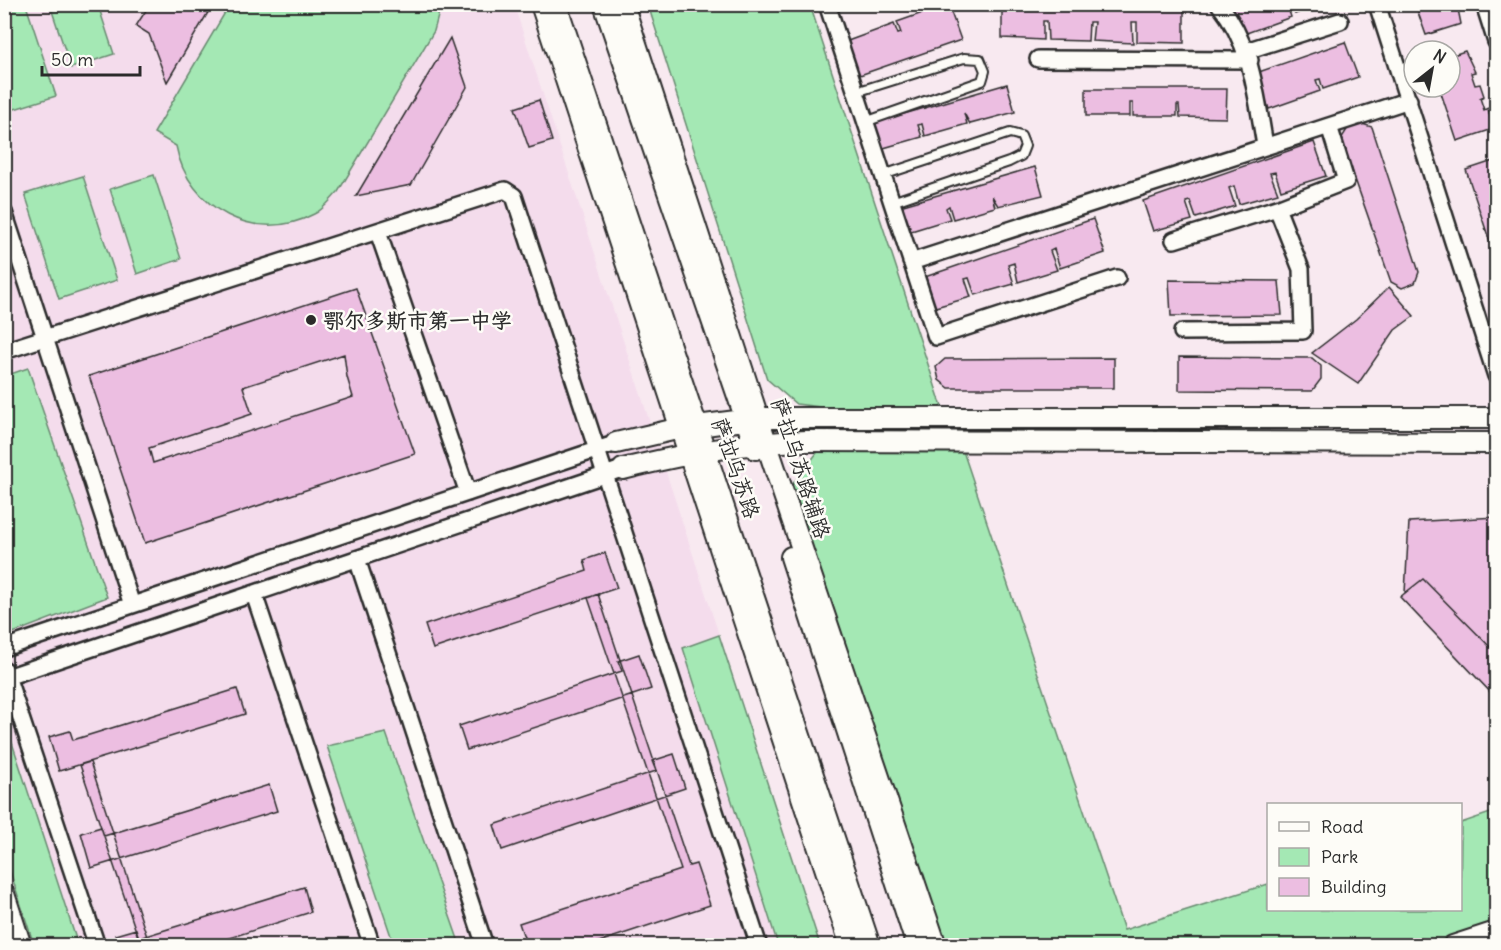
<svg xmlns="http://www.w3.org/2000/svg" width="1501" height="950" font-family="Delius,'LXGW WenKai TC',sans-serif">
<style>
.built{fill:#f4dcec}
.green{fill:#a4e8b4;stroke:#688a70;stroke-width:1.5}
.building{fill:#ecbee1;stroke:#2b2b2b;stroke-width:1.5;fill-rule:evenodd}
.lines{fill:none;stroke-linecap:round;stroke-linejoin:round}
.lane-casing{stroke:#2b2b2b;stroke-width:12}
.street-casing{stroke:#2b2b2b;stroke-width:20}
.secondary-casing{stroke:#2b2b2b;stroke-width:24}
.lane{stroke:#fdfcf7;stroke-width:8}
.street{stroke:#fdfcf7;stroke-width:15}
.secondary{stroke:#fdfcf7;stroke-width:20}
.poi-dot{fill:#2b2b2b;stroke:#fdfcf7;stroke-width:2}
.labels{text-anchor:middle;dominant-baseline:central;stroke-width:5;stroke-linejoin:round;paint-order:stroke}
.poi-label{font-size:21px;font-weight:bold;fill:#2b2b2b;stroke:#fdfcf7;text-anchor:start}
.street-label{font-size:21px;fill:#2b2b2b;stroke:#fdfcf7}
</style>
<rect width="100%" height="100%" fill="#f8e9f0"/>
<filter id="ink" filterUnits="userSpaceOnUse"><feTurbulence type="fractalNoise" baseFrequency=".0167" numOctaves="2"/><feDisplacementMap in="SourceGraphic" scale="12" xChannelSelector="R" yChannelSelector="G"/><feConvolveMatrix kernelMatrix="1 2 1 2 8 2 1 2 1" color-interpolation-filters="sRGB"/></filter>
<g filter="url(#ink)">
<path class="built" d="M4,5h510l306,940h-786l-30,-89z"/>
<path class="green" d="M5,4l21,1 30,91 -51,16z
M230,4l211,1 -7,26 -96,161c-7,7 -15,18 -24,22 -58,31 -126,-5 -138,-68l-22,-13z
M50,5h48l16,49 -43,14z
M648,5h162l134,408 -98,-3 -50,-6 -29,-25z
M154,175l27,84 -44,15 -27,-85z
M83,176l34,104 -58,19 -34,-105z
M28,368l79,229 -102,39v-260z
M962,448l162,482 144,-46v26h192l1,-87 35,-12v113l-65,22 -484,-1 -162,-451 35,-45z
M719,635l101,310h-42l-95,-297z
M4,721h1l73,224h-44l-29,-89z
M386,733l74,212h-66l-67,-199z"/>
<path class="building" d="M150,4h63l-46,78 -18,-48 -13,-8z
M948,4l13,36 -104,36 -12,-34 49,-18 4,10 3,-1 -4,-11z
M1229,4h61l-3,1 4,12 -50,18z
M1291,4h30l-26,10z
M1415,4h42l4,20 -35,11z
M1002,6l182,1v36l-47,-1v-20h-5l1,21 -41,-2 2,-19h-5l-1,19 -40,-1 -1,-19h-4v19l-41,-2z
M450,38l17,49 -56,98 -55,11z
M1345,42l13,35 -35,12 -3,-10 -4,1 4,11 -51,18 -13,-36z
M1465,51l10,21 -4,1 4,12 5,-1 4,12 -4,2 4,12 4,-2 5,21 -36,12 -18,-54h11v-31z
M1007,84l8,28 -45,12 -6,-11 3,11 -42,12 -3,-12 -4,1 4,12 -42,12 -7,-26z
M1086,89h141l-1,29 -46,-1 -1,-12h-2v11h-44v-13h-3v13h-44z
M539,100l13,41 -23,7 -14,-40z
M1359,123l13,4 47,145 -4,11 -13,5 -11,-6 -50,-143 7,-11z
M1314,142l12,34 -45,14 -6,-18 -5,1 8,20 -39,11 -5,-18 -5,2 6,18 -39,12 -6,-17 -4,1 6,18 -39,11 -10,-30z
M1496,160v87l-4,1 -26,-78z
M1035,167l8,28 -45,11 -6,-10 3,11 -42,12 -4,-13 -3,2 4,11 -42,13 -8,-26z
M1093,219l12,34 -45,15 -6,-19 -4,2 7,19 -39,12 -4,-19 -6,2 6,19 -39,11 -6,-17 -4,1 6,18 -39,11 -10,-30z
M1169,280l110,1 3,34 -111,1z
M1389,287l25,29 -19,14 -37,54 -46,-31 44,-34z
M356,288l59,166 -270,89 -56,-167zM344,354l3,23 6,20 -200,66 -4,-15 103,-34 -9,-27z
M1179,357l133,1 9,8v13l-9,12 -133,-1z
M1114,358v30h-165l-10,-8 -3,-13 9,-8z
M1496,517v136l-73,-74 -18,14 4,-71z
M605,553l12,35 -184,61 -8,-24 162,-54 -3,-11z
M1423,579l73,74v45l-96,-101z
M598,594l91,272 7,-2 14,41 -123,41h-60l-8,-23 162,-53 -93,-272z
M639,654l12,35 -184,61 -8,-24 163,-55 -4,-10z
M237,689l8,25 -186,57 -10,-34 21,-6 3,9z
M674,754l11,34 -183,62 -8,-25 162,-54 -4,-10z
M90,762l60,184h-9l-61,-181z
M269,785l8,26 -186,57 -10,-35 20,-6 3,9z
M304,887l7,25 -107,34h-85l-4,-11 21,-6 3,9z"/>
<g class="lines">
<defs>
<path id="lane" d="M856,92l108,-34 16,1 5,12 -3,10 -117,41
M883,175l127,-42 11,3 4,10 -4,10 -12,6 -117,40"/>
<path id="street" d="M827,4l109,333 181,-59
M1219,4c33,41 37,91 46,141
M1377,4l119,372
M1484,4l12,38
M1246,51l94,-30
M1038,59l212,1
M4,212l128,393
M378,232l90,261
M1174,240l103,-32 69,-27 -17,-55
M911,262l498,-162
M1182,332l121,-1 -2,-62 -24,-61
M4,351l501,-161 9,6 245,750
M357,559l128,387
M254,594l118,352
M4,648l604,-202
M5,670l92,276
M4,678l612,-207"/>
<path id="secondary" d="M541,4l310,942
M556,4l314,942
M604,4l152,445
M623,4l143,438 170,504
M616,443l65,-15 79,-10h736
M623,469c62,-15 121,-27 184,-28l689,2
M791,557l126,389
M4,894l17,52
M1453,946l43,-14"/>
</defs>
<use href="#lane" class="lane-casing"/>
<use href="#street" class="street-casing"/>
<use href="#secondary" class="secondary-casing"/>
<use href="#lane" class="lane"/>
<use href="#street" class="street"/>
<use href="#secondary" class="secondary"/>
</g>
</g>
<circle class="poi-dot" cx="311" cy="320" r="6"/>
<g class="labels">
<g class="poi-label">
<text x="323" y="320">鄂尔多斯市第一中学</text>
</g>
<g class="street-label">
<text transform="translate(736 468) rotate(71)">萨拉乌苏路</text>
<text transform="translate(801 468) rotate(72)">萨拉乌苏路辅路</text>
</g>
</g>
<rect width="1501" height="950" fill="none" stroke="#fdfcf7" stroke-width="24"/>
<rect x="12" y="12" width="1477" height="926" fill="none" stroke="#2b2b2b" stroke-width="2" filter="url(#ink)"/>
<rect x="1267" y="803" width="195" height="108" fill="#fdfcf7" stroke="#a9a8a5" stroke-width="1.5"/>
<rect x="1279" y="822" width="30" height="9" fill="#fdfcf7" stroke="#a9a8a5" stroke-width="1.5"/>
<text x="1321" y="833" font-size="18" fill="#2b2b2b">Road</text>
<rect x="1279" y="848" width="30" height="18" fill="#a4e8b4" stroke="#a9a8a5" stroke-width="1.5"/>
<text x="1321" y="863" font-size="18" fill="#2b2b2b">Park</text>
<rect x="1279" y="878" width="30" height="18" fill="#ecbee1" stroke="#a9a8a5" stroke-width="1.5"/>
<text x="1321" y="893" font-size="18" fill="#2b2b2b">Building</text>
<g transform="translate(1432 69) rotate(31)"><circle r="28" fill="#fdfcf7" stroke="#a9a8a5" stroke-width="1.5"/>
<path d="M0-4.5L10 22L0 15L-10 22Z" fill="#2b2b2b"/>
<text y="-9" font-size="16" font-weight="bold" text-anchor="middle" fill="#2b2b2b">N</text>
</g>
<path d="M42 66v9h98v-9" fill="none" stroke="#2b2b2b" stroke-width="3"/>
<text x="51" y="66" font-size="18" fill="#2b2b2b" stroke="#fdfcf7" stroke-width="4.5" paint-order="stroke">50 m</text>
</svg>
